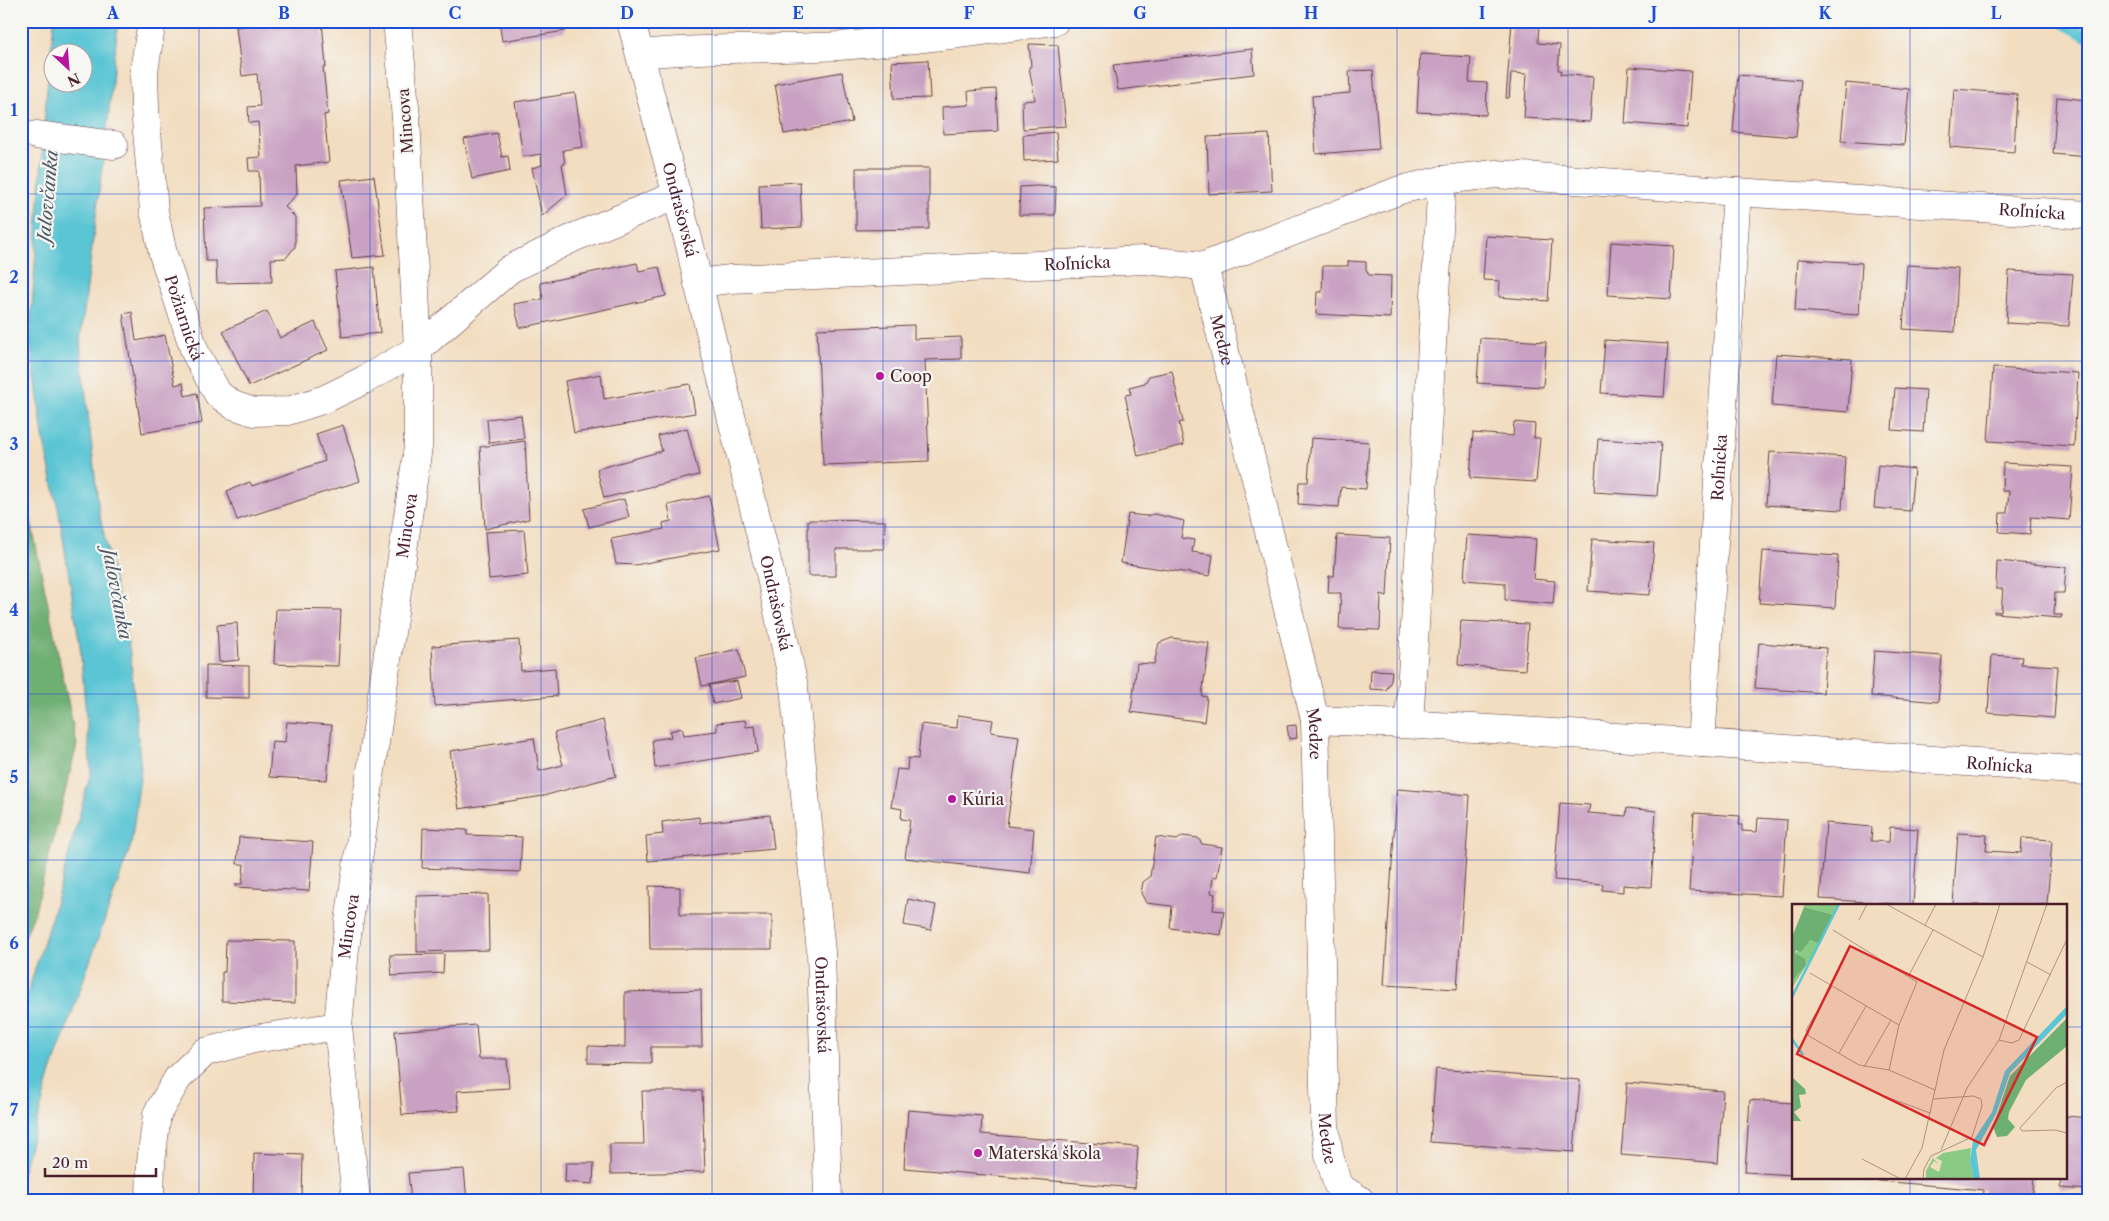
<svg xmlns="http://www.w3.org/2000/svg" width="2109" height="1221" font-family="'Libre Caslon Text',serif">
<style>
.forest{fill:#6eaf72;stroke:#5c674e}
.water{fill:#5ac5d4;stroke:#527280;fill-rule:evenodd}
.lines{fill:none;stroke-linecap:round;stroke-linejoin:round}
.stream{stroke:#5ac5d4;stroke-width:11}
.building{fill:#c9a1c2}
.street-casing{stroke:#633c41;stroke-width:29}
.secondary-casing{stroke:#633c41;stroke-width:29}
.street{stroke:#fff;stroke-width:28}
.secondary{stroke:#fff;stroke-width:28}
.grid{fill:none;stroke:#1d4ed8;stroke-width:1;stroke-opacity:0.55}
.poi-dot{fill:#b5179e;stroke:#f6f6f2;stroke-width:2}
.labels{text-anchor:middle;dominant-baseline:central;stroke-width:4.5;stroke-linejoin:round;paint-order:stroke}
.street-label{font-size:16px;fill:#4a1f2b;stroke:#f6f6f2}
.poi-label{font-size:16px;fill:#4a1f2b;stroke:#f6f6f2;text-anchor:start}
.water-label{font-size:18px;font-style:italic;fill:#505966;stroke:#f6f6f2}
.inset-river{fill:none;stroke:#5ac5d4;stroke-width:2.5}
.inset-road{fill:none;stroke:#af9184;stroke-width:1}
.view{fill:#d62828;fill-opacity:0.15;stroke:#d62828;stroke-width:2.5}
.inset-edge{fill:none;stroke:#4a1f2b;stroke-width:2.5}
.neatline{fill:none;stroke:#1d4ed8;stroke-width:2}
.grid-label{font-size:16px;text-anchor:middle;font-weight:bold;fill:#1d4ed8}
</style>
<rect width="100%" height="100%" fill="#f6f6f2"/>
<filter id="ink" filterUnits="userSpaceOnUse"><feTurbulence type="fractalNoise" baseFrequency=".02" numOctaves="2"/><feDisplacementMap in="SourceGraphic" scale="10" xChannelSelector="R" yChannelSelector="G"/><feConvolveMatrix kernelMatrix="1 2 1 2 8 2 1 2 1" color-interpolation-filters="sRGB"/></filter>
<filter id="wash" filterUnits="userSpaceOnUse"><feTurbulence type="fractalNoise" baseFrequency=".0096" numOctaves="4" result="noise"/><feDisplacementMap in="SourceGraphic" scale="20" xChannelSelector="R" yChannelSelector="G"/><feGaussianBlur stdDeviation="1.12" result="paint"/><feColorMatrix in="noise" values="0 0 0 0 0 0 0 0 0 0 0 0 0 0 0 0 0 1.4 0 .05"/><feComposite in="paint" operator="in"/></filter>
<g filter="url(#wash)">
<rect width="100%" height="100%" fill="#f2ddc0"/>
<path class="forest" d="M21,473l56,272 -43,170 -13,32z"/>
<path class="water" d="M54,21h64l-10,100 -28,221 19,170 31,141 11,117 -10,75 -80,227 -30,105v-163l32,-102 38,-140 -11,-126 -21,-133 -16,-76 -13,-100 16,-238zM52,52h30v30h-30z"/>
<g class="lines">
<path class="stream" d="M2059,21l29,16"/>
</g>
<g id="blocks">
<path class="building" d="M243,21h79l4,46h-3l5,47 -4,1 5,47 -33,4 1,28 -12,13 10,10v30l-9,11 -15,1 1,23 -55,1 -1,-22h-10l-2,-53 56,-2 -1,-35h-10l-1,-13 13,-1 -3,-35 -9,1 -1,-16 12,-1 -3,-32 -15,2 -6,-49 8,-1z
M499,21h64l2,10 -63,10z
M873,21h31v1l-30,4z
M1512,21h27l-1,22 22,2 -2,25h3l-1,4 33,3 -3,45 -66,-4 3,-44 -16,-1 -2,25h-3z
M1029,44l29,1 8,81 -43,3 -1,-28 13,-1 -6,-33 2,-1z
M1252,49l2,25 -136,16 -5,-25z
M1420,54l51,3 -2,25 18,1 -1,32 -69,-3z
M928,60l2,38 -36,1 -2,-37z
M1629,67l62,4 -4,57 -62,-5z
M1373,70l6,79 -63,5 -4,-58 38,-3 -1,-22z
M842,72l10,50 -68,12 -9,-50z
M1738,75l63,5 -5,57 -63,-5z
M1846,83l63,6 -5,56 -63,-4z
M996,89l2,42 -55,3 -1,-27 27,-2 -1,-14z
M1954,89l63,5 -3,58 -64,-5z
M575,93l8,54 -20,3 2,14h-3l5,31 -25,21 -10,-48 10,-3 -1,-11 -18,3 -8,-55z
M2057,97l31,3v57l-35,-3z
M1056,132l2,27 -34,2 -1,-26z
M497,133l5,24 6,-1 2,15 -38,8 -8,-40z
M1269,134l3,57 -63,3 -2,-57z
M856,168h73v61l-73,1z
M374,176l11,79 -33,3 -11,-78z
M800,182l2,45 -41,2 -2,-45z
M1036,186l20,1 -1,28h-36l1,-28z
M1486,236l66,4 -4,61 -49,-4 1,-16 -17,-1z
M1611,242l63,4 -3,53 -63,-4z
M1798,259l64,4 -3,52 -64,-4z
M1348,261l18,1v8l3,5 22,1 -1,42 -74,-4 1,-22h5l1,-26h25z
M637,263l2,8 20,-4 7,29 -146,32 -6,-24 29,-5 -3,-16z
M1907,265l51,3 -3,64 -52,-3z
M374,267l6,66 -38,4 -7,-66z
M2009,271l64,3 -4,52 -63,-3z
M267,311l13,27 35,-16 13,28 -79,36 -26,-55z
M132,312l4,29 29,-6 10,50 8,-2 2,13 12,-3 5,30 -60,10 -19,-119z
M914,325v14l47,-2v22l-36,1 4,101 -106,4 -6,-136z
M1480,338l66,4 -3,45 -66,-4z
M1605,340l63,4 -4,53 -63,-4z
M1776,354l76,5 -4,53 -76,-6z
M1993,368l85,5 -4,73 -86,-5z
M1172,371l11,51 -4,1 5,22 -46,11 -13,-61 6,-1 -2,-7 16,-4 4,-7z
M601,374l3,25 86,-15 5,29 -121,20 -9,-52z
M1895,388l31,2 -3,42 -31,-2z
M521,415l3,24 -35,4 -2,-24z
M1514,422l21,2 -1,14h6l-4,44 -66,-4 3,-45 40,3z
M343,425l17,56 -123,39 -10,-29 23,-9 2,4 73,-25 -9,-27z
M687,428l12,47 -95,23 -7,-29 65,-18 -4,-15z
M1311,438l58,4 -3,47 -25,-2 -2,20 -41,-3 1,-22h9z
M1598,439l63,4 -4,53 -63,-4z
M525,441l4,78 -44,10 -5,-82z
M1770,452l75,5 -3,53 -76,-5z
M2003,463l70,4 -4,53 -38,-3 -1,17 -31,-2 1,-19h7l2,-22h-7z
M1878,465l36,4 -4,42 -36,-3z
M709,496l11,53 -85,16 -19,-1 -5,-25 53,-10 -1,-6 8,-2 -3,-16z
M624,499l5,18 -40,10 -5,-18z
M1128,514l18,2 9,-2 29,7 -3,17 13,2 -2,12 21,3 -3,21 -89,-13z
M808,520l77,1 -1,28h-48v27h-28z
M524,530l4,45 -39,4 -4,-47z
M1337,535l53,3 -3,58 -6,-2 -1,36 -41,-1 2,-36h-13l1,-17h5z
M1467,535l69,4 -3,40 22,2 -2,23 -48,-4v-17l-41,-3z
M1592,539l62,4 -4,52 -62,-4z
M1763,551l75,5 -3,52 -76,-5z
M1997,561l69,6 -2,26h-9l-1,22h8l-1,3 -67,-5v-2l7,1 2,-23h-7z
M276,609l65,1 -3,56 -64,-2z
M1461,621l67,3 -3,46 -67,-5z
M237,623l2,37 -20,2 -2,-37z
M1172,638l37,5 -7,53 5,1 -3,25 -73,-10 6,-49 17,1 5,-21z
M519,640l2,31 34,-3 2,28 -122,10 -3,-60z
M1759,643l67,5 -3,45 -68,-5z
M739,649l6,28 -43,9 -6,-28z
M1874,651l68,5 -4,46 -67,-6z
M1992,655l30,2 -1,7 37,2 -4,52 -66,-5z
M206,665l43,1v32l-43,-1z
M1371,670l21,1 -1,10 -5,9 -16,-1z
M737,681l4,17 -28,6 -4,-19z
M958,715l35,5 -2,12 28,4 -12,90 27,3 -4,44 -125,-15 5,-38 -9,-1 1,-10 -11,-2 6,-38 10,1 1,-12 10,1 3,-35 36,4z
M603,720l13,56 -73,20 -84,13 -9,-58 84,-13 5,33 24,-6 -9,-32z
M745,720l1,7 9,-1 3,26 -103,16 -3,-28 19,-3 -1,-6 12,-3 2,7 33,-4v-8z
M287,722l45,3 -5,55 -58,-3 3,-36 13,1z
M1296,725l1,13 -8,1 -2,-13z
M1397,789l73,6 -13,194 -73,-4z
M1560,803l30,2 -2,8 38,3 1,-8 29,3 -5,76 -28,-2v7l-21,-2 1,-6 -49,-4z
M1694,813l46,3 -1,9h3v6l15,1 1,-14 29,2 -5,76 -93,-5z
M770,815l4,34 -126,12 -2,-25 17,-2 -1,-12 37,-5 1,6z
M1826,823l46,4 -1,14 18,1 1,-15 28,2 -5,76 -93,-6z
M423,828l44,2v5l55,2 -2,35 -98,-4z
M1958,833l29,2 -1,16 35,2 1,-15 30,2 -5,65h-94z
M1183,836l15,2 4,6 20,3 -5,30h-4l-2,16 4,1 -2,16 11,1 -3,24 -51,-7 2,-22 -26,-3 -5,-10 2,-11 7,-5 6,-40 21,3z
M239,837l74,5 -4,49 -73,-4v-3h6l2,-20h-7z
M649,886l31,1v28h92v34h-122z
M2086,886h2v34h-4z
M488,894l1,56 -72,2v-56z
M908,899l28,6 -5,25 -27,-5z
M226,940l69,1v62l-73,-2v-29h3z
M444,954l-1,19 -51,3 -2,-21z
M701,990l1,57h-51v17l-63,-1v-17l37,1v-55z
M476,1025l3,34h28l2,29 -52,3 2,20 -57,4 -7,-84z
M1436,1069l144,11 -6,72 -144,-10z
M1627,1083l96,8 -5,72 -97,-8z
M642,1091h60l3,81 -95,2v-30h34z
M1750,1100l43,3v72l-48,-3z
M908,1110l74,6 -1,18 157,13 -3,41 -231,-20z
M2066,1116l22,2v72l-28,-2 1,-11h4z
M254,1153l49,2 -1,45h-49z
M566,1163h28l-1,21 -28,-2z
M464,1169l3,31h-56l-3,-27z
M1834,1177h200l-2,23h-49l1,-10z"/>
</g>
</g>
<g filter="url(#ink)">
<use href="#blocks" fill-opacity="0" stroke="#633c41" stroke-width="1"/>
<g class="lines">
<defs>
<g id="street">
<path id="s1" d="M152,21l-8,50 1,38 9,102 9,43 32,98 23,42 15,11 21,7 34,-1 37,-12 39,-19 54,-31 92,-80 65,-32 102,-42"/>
<path d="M641,54c66,-7 132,-4 198,-8 72,-5 144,-15 216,-25"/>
<path d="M36,135l78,10"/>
<path id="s2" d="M1204,266l111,454 10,407 4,28 9,31 22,14"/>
<path id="s3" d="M698,283l33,-4 413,-19 60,6 196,-76 42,-10 54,-6 241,18 351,23"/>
<path id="s4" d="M1315,720c258,11 515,33 773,51"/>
<path d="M1409,724l33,-544"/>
<path id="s5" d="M1701,743l36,-551"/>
<path d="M150,1200l1,-38 6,-48 21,-36 27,-26 49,-13 84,-13"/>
<path id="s6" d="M356,1200l-18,-174 7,-77 73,-502v-98l-12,-231 -9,-97"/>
</g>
<g id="secondary">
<path id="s7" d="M631,21l60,229 7,33 72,290 24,114 27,265 7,248"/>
</g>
</defs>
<use href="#street" class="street-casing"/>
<use href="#secondary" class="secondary-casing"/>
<use href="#street" class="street"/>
<use href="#secondary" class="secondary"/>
</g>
</g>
<path class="grid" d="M199,21v1179M370,21v1179M541,21v1179M712,21v1179M883,21v1179M1054,21v1179M1226,21v1179M1397,21v1179M1568,21v1179M1739,21v1179M1910,21v884M21,194h2067M21,361h2067M21,527h2067M21,694h2067M21,860h2067M21,1027h1772M2065,1027h23M1910,1177v23"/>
<g class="poi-dot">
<circle cx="880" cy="376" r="5"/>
<circle cx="952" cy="799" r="5"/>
<circle cx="978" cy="1153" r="5"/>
</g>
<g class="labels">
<g class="street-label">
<text transform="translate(405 121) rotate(-94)">Mincova</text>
<text stroke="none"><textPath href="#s7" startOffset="195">Ondrašovská</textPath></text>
<text stroke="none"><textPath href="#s3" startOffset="1352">Roľnícka</textPath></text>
<text stroke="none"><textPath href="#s3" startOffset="380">Roľnícka</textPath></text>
<text stroke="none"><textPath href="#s1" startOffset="302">Požiarnická</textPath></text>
<text stroke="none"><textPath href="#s2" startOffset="76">Medze</textPath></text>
<text stroke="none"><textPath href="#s5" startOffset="276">Roľnícka</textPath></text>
<text stroke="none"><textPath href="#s6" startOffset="680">Mincova</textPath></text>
<text stroke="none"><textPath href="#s7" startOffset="600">Ondrašovská</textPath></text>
<text stroke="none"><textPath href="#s2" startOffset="481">Medze</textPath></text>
<text stroke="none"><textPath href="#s4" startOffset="686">Roľnícka</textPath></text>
<text stroke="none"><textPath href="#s6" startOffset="275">Mincova</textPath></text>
<text stroke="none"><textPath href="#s7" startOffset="1005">Ondrašovská</textPath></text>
<text stroke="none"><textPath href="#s2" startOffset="886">Medze</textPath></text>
</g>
<g class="poi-label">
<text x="890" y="376">Coop</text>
<text x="962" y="799">Kúria</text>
<text x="988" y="1153">Materská škola</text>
</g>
<g class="water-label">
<text transform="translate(48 196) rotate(-85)">Jalovčanka</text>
<text transform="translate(117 594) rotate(79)">Jalovčanka</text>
</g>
</g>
<g transform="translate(1792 904)">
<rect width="275" height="275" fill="#f2ddc0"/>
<path d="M12,0h35l-5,11 -30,-8zM18,36l10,4 -28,44v-7l9,-14 -6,-14zM179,244l-1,13 4,18 -48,-1v-7l7,-13 6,6 -5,-3 -4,6 9,5 3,-11 -6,-3 7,-5z" fill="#89cb84"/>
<path d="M12,3l30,8 -14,29 -10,-4 -9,12 -5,-2 -1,3 10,6 1,6 -14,16v-44zM275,114v28l-41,34 -17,32 -1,7 7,8 -8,9 -10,1 -4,-10 17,-51zM0,158l1,16 12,11 1,5 -7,1 2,12 -7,5 7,9h-9z" fill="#6eaf72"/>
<path d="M275,102v8l-57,59 -14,41 -20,36 4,29h-6l-4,-18 3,-20 19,-29 13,-41z" fill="#5ac5d4"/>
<path class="inset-river" d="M0,93l47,-93M0,135l11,16"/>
<path class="inset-road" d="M94,0l97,53M67,16l8,-16M133,21l11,-21M41,26l84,52 -18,43 -10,45M235,58l24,13M18,69l89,52M117,71l24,-45M40,82l-26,44 3,6 50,29 30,5 46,20M207,136l13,3 7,-3 48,-101M47,149l27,-47M72,163l27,-47M275,178l-11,6 -36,40 2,3 33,-1 12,3M92,192l46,17M149,246l26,-62 32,-48 48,-136M70,255l39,20M113,275l17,-31 22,-98 39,-93 17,-53M131,275l1,-10 7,-13 41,-19 10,-31 -1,-7 -8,-3 -40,3"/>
<path class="view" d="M58,42l187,91 -53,108 -187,-91z"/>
<rect width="275" height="275" class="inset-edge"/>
</g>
<rect width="2109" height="1221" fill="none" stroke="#f6f6f2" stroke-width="55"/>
<g transform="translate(68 68) rotate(154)"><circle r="24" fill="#f6f6f2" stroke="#b1a0a2"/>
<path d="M0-4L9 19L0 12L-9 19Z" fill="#b5179e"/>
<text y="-8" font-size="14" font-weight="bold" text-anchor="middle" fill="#4a1f2b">N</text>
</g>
<path d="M45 1168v8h111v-8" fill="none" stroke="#4a1f2b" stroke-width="2.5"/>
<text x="52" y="1168" font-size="15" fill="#4a1f2b" stroke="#f6f6f2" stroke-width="4" paint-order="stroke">20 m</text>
<rect x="28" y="28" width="2054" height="1166" class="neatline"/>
<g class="grid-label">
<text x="113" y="19">A</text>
<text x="284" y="19">B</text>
<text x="455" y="19">C</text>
<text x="627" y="19">D</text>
<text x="798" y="19">E</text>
<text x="969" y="19">F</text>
<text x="1140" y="19">G</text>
<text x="1311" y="19">H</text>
<text x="1482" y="19">I</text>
<text x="1654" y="19">J</text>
<text x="1825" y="19">K</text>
<text x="1996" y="19">L</text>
<text x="14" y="116">1</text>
<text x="14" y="283">2</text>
<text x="14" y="450">3</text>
<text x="14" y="616">4</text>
<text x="14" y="783">5</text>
<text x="14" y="949">6</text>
<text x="14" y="1116">7</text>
</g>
</svg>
